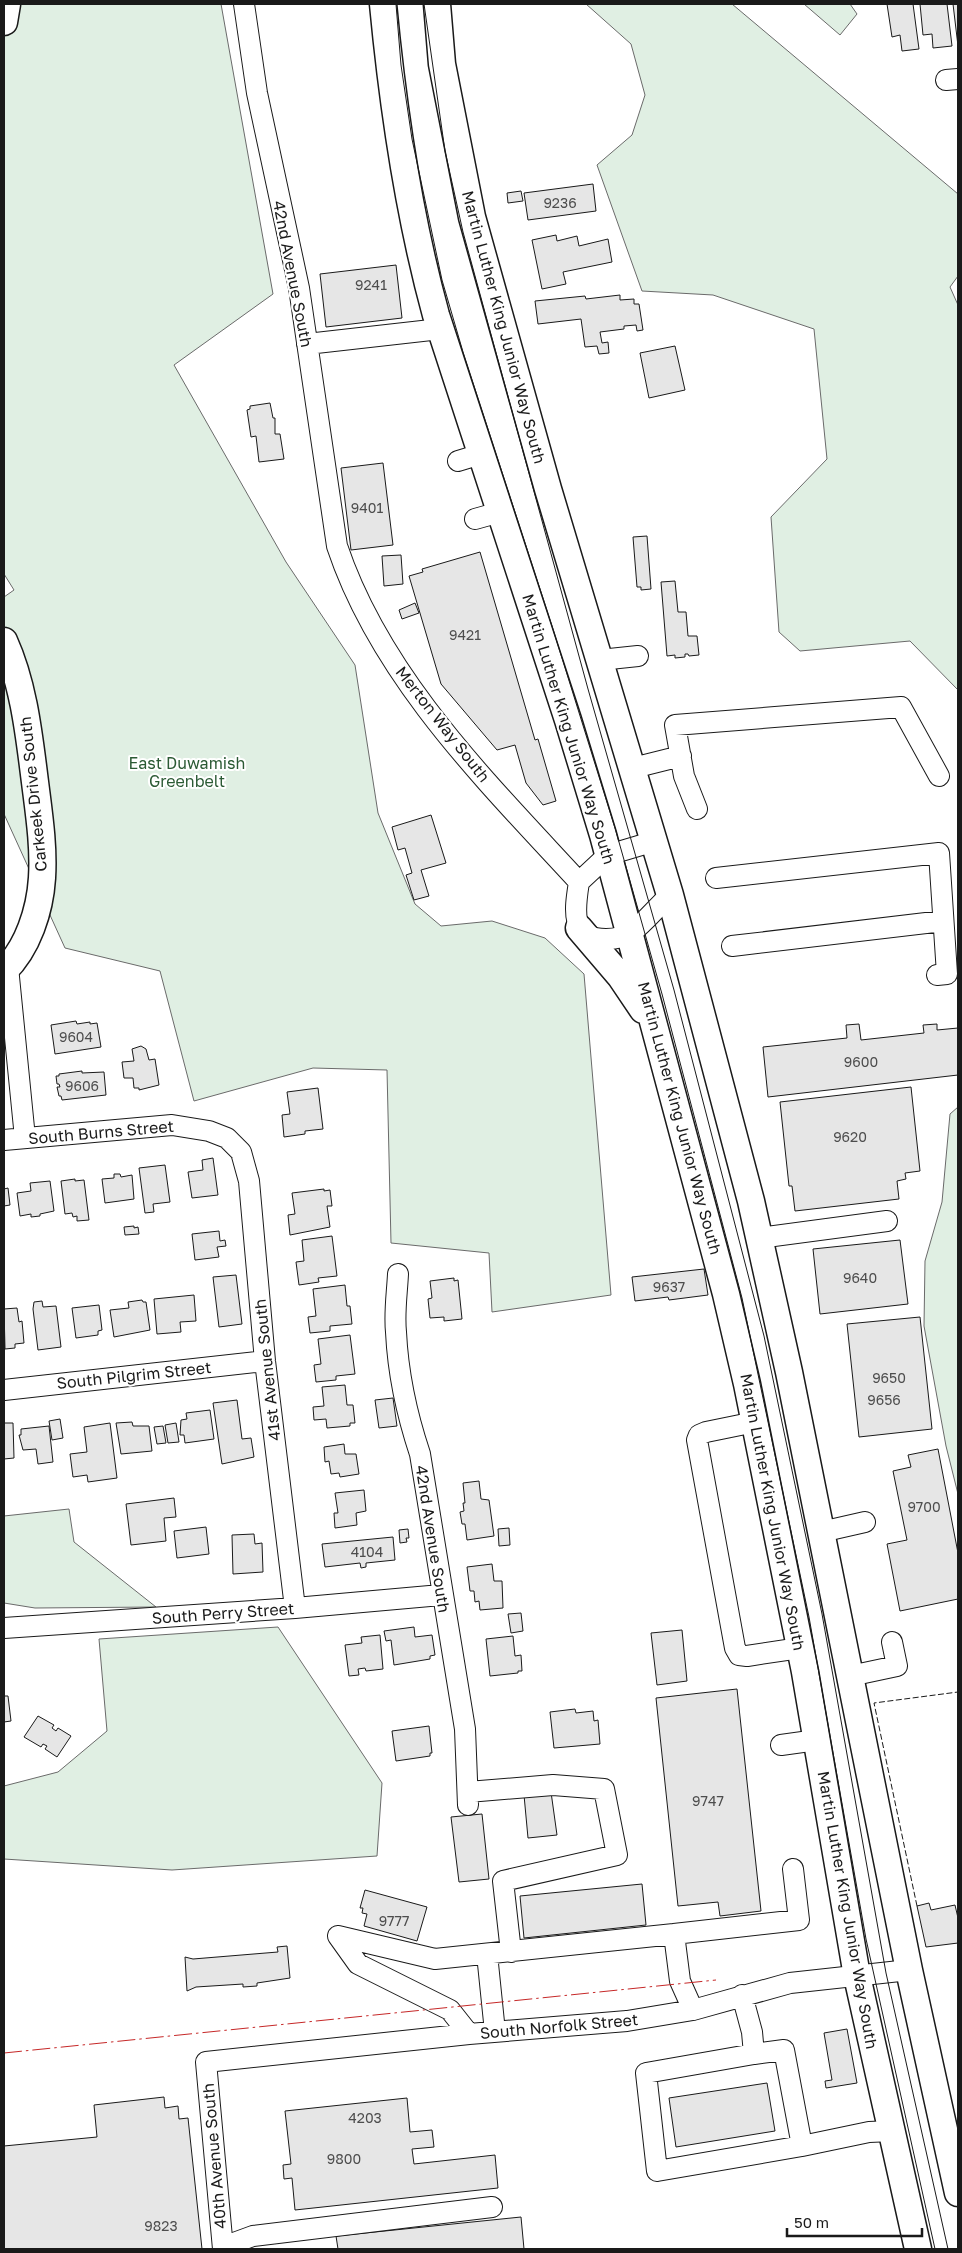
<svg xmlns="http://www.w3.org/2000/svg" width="962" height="2253" font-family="'Golos Text',sans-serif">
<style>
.green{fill:#e0efe3;stroke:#6a6a6a}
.building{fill:#e6e6e6;stroke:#1a1a1a}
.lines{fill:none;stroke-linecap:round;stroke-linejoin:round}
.minor-casing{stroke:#1a1a1a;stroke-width:22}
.major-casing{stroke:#1a1a1a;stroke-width:29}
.minor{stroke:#fff;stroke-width:20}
.major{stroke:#fff;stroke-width:26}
.tram{stroke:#1a1a1a;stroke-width:1}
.fence{stroke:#1a1a1a;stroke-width:1;stroke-dasharray:6 2.5;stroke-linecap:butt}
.power{stroke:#c62828;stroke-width:1;stroke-dasharray:18 4 2.5 4;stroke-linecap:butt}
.labels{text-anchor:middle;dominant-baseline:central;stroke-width:4;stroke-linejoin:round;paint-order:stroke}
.number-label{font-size:14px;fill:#4d4d4d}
.street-label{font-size:16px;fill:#1a1a1a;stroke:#fff}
.park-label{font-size:16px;fill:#2b5a34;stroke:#fff}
</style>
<rect width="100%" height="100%" fill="#fff"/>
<path class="green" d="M4,4h217l52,290 -99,71 112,197 69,103 23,148 37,91 26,22 51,-5 53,17 39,36 27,321 -119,17 -3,-59 -98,-10 -4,-173 -74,-2 -119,33 -34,-130 -95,-23 -61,-134v-217l10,-7 -10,-16z
M586,4h146l226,190v82l-8,11 8,18v385l-48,-49 -110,10 -21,-19 -8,-115 56,-58 -13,-130 -101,-34 -71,-4 -45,-126 35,-30 13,-40 -14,-51z
M804,4h46l7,10 -17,21z
M958,1107v387l-12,-48 -22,-120 1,-65 17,-59 8,-88z
M69,1509l5,33 82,65 -121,1 -31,-5v-87z
M278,1627l104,156 -5,73 -205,14 -168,-11v-73l54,-14 49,-41 -8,-92z"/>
<path class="building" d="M887,4h26l6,45 -17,2 -2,-16 -8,2z
M920,4h27l5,42 -19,2 -1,-14 -9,1z
M953,4h5v42z
M593,184l3,27 -68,9 -4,-27z
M521,191l2,10 -15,2 -1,-10z
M556,235l1,6 20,-5 2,10 29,-7 4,23 -49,10 3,12 -24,5 -10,-49z
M396,265l6,53 -76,9 -6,-53z
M620,295v5l14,-1v5h5l4,26 -6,1 -1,-6 -12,1v3l-24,3 2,11 6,-1 1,11 -10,1 -2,-8 -12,1 -4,-28 -43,5 -3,-23 50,-5 1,3z
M675,346l10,44 -36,8 -9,-45z
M270,403l3,15h2v16h5l4,25 -25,3 -3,-26 -5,1 -4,-27 3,-1v-3z
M383,463l10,82 -42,5 -10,-82z
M647,536l4,53 -10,1v-3h-4l-4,-50z
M480,552l55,188 3,-1 18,62 -13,4 -17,-22 -11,-38 -18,5 -56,-66 -32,-108 14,-4 -1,-3z
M401,555l2,29 -19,2 -2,-30z
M675,581l3,31h8l2,24h9l2,19 -10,1 -1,-2h-3v3l-10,1v-3l-8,1 -6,-74z
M415,603l4,10 -17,6 -3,-9z
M431,815l15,48 -25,7 8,26 -15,4 -8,-25 6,-2 -7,-25 -7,2 -6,-23z
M76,1021l1,3 13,-2v2l7,-1 4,24 -46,7 -4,-29z
M859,1024l2,16 63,-7 -1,-8 14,-1v6l21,-2v47l-190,22 -5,-50 84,-9 -1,-13z
M141,1046l5,3 3,11 6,-1 4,26 -20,5v-2h-5l-1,-10h-9l-2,-16 12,-1 -2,-12z
M82,1071v2l22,-1 2,23 -44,5 -1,-4h-2l-2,-9h3l-1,-3h-2l-1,-8h3v-2z
M911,1087l9,84 -15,2 1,6 -9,2 2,18 -104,12 -3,-25h-3l-9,-84z
M318,1088l5,41 -18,2v3l-21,3 -2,-22 8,-1 -3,-22z
M213,1158l5,37 -26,3 -4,-26 15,-2 -1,-10z
M165,1165l5,37 -17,2 1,8 -9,1 -6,-45z
M114,1174h6l1,3 11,-2 2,24 -29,4 -3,-24 12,-1z
M75,1179v2l9,-1 5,40 -12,1v-5l-4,1 -1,-4 -7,1 -4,-33z
M50,1181l4,30 -14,3v2l-9,1v-3l-11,2 -3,-23 14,-2 -1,-8z
M8,1188l2,17 -6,1v-17z
M324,1189v2l6,-1 2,16h-5l3,21 -40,8 -2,-20 7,-1 -3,-21z
M134,1226v2l4,-1 1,7 -14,1 -1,-8z
M219,1231l1,10 5,-1 1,6 -9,1 2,10 -24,3 -3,-26z
M332,1236l5,40 -19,2 1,4 -20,3 -3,-23 8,-1 -2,-21z
M900,1240l8,64 -88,10 -7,-65z
M704,1269l4,26 -39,5 -1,-3 -33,4 -3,-24z
M236,1275l6,49 -23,3 -6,-50z
M454,1278v3l4,-1 4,39 -18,2v-4l-14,1 -2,-19 4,-1 -2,-17z
M345,1285l2,21h3l2,18 -22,2v5l-20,2 -2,-16 8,-1 -3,-27z
M194,1295l2,26 -16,1 1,10 -24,2 -3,-35z
M142,1300l1,2h3l4,28 -36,7 -4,-27 19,-2 -1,-6z
M42,1301l1,6 13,-1 5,41 -23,3 -5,-41 1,-7z
M99,1305l3,25 -4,1v4l-22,3 -4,-30z
M17,1308l2,14 3,-1 2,22 -9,1v4l-10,1 -1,-40z
M920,1317l12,112 -73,8 -12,-113z
M350,1335l5,39 -19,2v4l-20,2 -2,-17 7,-1 -3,-25z
M345,1385l2,20h6l2,18h-5v3l-23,2 -1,-9 -12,1 -1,-13 11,-1 -2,-19z
M393,1398l4,28 -18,2 -4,-28z
M237,1400l5,39 9,-1 3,19 -32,7 -9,-61z
M210,1410l4,29 -29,4 -1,-8h-4l1,-15 6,-1 -1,-6z
M60,1419l3,19 -11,2 -3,-19z
M132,1422l1,4h16l3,25 -31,3 -5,-31z
M4,1423h9l1,35 -10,1z
M110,1423l7,55 -29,4 -1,-7 -14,2 -3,-23 17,-2 -3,-25z
M176,1423l3,19 -11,1 -3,-18z
M49,1426l4,36 -15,2 -2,-15 -13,1 -4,-15h2v-6z
M163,1426l3,17 -9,1 -3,-17z
M344,1444l1,10h11l3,20 -19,3 -1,-4 -8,1 -2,-13 -4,1 -1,-15z
M938,1449l20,104v46l-58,12 -13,-67 20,-4 -14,-69 18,-4 -3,-12z
M479,1481l2,18 8,1 5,36 -27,4 -2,-16h-3l-2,-12 4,-1 -1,-8h2l-2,-20z
M364,1490l2,21 -10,2 1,12 -22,3 -1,-15h4l-3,-20z
M174,1498l2,19 -12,1 2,23 -35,4 -5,-41z
M206,1527l3,27 -32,4 -3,-27z
M509,1528l1,17 -11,1 -1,-17z
M408,1529l1,9h-3l1,4 -7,1 -1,-13z
M254,1534l1,10 7,-1 1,29 -30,2 -1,-39z
M393,1537l2,23 -29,3v4l-5,1 -1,-5 -35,4 -3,-23z
M492,1564l2,17h8l1,27 -23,2 -1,-9 -4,1 -1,-11h-4l-3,-24z
M521,1613l2,18 -12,2 -3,-19z
M414,1627l1,10 17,-2 3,20 -5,1v3l-36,6 -3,-25 -5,1 -2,-10z
M682,1630l5,51 -30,4 -6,-52z
M380,1635l3,34 -17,2 -1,-3 -7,1 1,6 -10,1 -4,-31 17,-2 -1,-6z
M513,1636l2,20 6,-1 1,16h-4v2l-28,3 -4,-37z
M737,1689l24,222 -41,5 -2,-14 -40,4 -22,-208z
M4,1696h4l3,25 -7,1z
M575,1709l1,4 17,-2 1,10 4,-1 2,24 -46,4 -4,-36z
M38,1716l16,9 -2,3 4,3 2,-3 13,8 -14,21 -12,-8 2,-3 -4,-2 -2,3 -17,-10z
M429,1726l3,27h-2v3l-34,5 -4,-30z
M551,1792l6,43 -29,3 -4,-43z
M482,1814l7,65 -30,3 -8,-65z
M642,1884l4,41 -122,13 -4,-42z
M365,1890l62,17 -10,34 -53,-15 3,-12 -5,-1 1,-5h-3z
M929,1903l2,7 24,-5 3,13v25l-32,4 -9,-41z
M287,1946l3,32 -33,5v3l-14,1v-3l-47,3 -9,4 -2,-34 8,2 85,-7 -1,-5z
M847,2029l10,54 -31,5 -1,-7 7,-1 -8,-47z
M767,2083l8,48 -99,16 -7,-49z
M164,2097l1,11 13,-2 1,13 9,-1 14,131h-198v-103l93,-9 -3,-32z
M407,2098l3,34 22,-2 2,17 -22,2 2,15 81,-9 3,33 -203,22 -3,-32 -8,1 -1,-14 8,-1 -6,-53z
M521,2217l3,32h-186l-2,-13z"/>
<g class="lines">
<defs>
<path id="minor" d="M244,4l13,89 42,195 38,258c44,132 150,236 242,336
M946,80l12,-1
M307,344l133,-15
M458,461l23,-7
M475,519l25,-7
M600,660l38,-4
M633,768l48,-12
M697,809l-13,-33 -9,-51 226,-18 38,69
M655,841l-47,14 -29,27c-4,26 -10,57 27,57 8,0 19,-2 26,-7 13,-10 25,-25 38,-37
M716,878l223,-25 8,121 -10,1
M732,946l211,-25
M8,967l17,171
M4,1140l168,-15 37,6 18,7 14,14 8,29 16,180 30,247
M759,1238l128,-17
M398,1274c-1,20 -4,39 -2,58 2,42 11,83 24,122l45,275 3,76
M4,1390l261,-29
M755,1422l-49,10 -7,3 -2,5 38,208 4,7 8,1 53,-8
M821,1532l44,-10
M4,1628l291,-20 146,-13
M850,1676l47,-10 -5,-24
M781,1745l36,-5
M468,1792l85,-7 51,4 13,66 -114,26 8,71
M674,1934l125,-14 -6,-51
M338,1936l97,23 239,-25 6,47 13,29
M338,1936l20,28 92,46 19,24
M487,1954l8,78
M742,1995l10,37 2,22 30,-4 18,96 67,-14 23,-1
M754,2054l-108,19 11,98 145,-25
M223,2247l30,-11 239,-29
M223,2249l-17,-187 263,-28 158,-13 66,-11 97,-27 119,-13"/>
<path id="major" d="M383,4c10,105 25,209 53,311l132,405 35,115 123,459 21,90 58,288 52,304 61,273
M437,4l5,60 30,153 76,272 122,406 81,306 38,171 120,598 49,223
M4,22l3,-18
M4,641c20,44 25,94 31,141 4,32 9,64 7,96 -2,32 -14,70 -38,93
M579,928l41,48 23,34"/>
</defs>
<use href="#minor" class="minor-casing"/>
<use href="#major" class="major-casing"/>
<use href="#minor" class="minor"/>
<use href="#major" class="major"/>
<path class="tram" d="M396,4l5,61 11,74 30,141 21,72 89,274 63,202 47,166 80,304 67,319 57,322 69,310
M424,4l21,147 18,81 125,457 86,301 90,346 58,278 64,359 62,276"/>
<path class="fence" d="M917,1906l-43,-203 84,-11"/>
<path class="power" d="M4,2053l712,-73"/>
</g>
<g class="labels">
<g class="number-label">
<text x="560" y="202">9236</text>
<text x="371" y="284">9241</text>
<text x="367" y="507">9401</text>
<text x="465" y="634">9421</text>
<text x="76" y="1036">9604</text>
<text x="861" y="1061">9600</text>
<text x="82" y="1085">9606</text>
<text x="850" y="1136">9620</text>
<text x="860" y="1277">9640</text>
<text x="669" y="1286">9637</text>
<text x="889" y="1377">9650</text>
<text x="884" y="1399">9656</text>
<text x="924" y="1506">9700</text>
<text x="367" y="1551">4104</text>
<text x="708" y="1800">9747</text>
<text x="394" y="1920">9777</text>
<text x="365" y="2117">4203</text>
<text x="344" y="2158">9800</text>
<text x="161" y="2225">9823</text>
</g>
<g class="street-label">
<text transform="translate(293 274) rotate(79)">42nd Avenue South</text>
<text transform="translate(504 327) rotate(75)">Martin Luther King Junior Way South</text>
<text transform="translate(443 724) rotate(52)">Merton Way South</text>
<text transform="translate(569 729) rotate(73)">Martin Luther King Junior Way South</text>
<text transform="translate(33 794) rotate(-96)">Carkeek Drive South</text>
<text transform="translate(680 1118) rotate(75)">Martin Luther King Junior Way South</text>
<text transform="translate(101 1132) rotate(-5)">South Burns Street</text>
<text transform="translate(267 1370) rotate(-96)">41st Avenue South</text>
<text transform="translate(134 1375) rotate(-6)">South Pilgrim Street</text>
<text transform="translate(773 1512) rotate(79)">Martin Luther King Junior Way South</text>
<text transform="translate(433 1539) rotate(81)">42nd Avenue South</text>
<text transform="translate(223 1613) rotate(-4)">South Perry Street</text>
<text transform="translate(848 1910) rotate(80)">Martin Luther King Junior Way South</text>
<text transform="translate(559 2026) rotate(-5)">South Norfolk Street</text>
<text transform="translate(214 2156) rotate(-95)">40th Avenue South</text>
</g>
<g class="park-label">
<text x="187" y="763">East Duwamish<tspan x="187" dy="18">Greenbelt</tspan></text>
</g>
</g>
<rect width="962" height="2253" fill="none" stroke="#1a1a1a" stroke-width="10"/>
<path d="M787 2228v8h135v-8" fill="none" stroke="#1a1a1a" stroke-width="2.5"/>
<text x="794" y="2228" font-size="15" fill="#1a1a1a" stroke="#ffffff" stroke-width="4" paint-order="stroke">50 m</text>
</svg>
